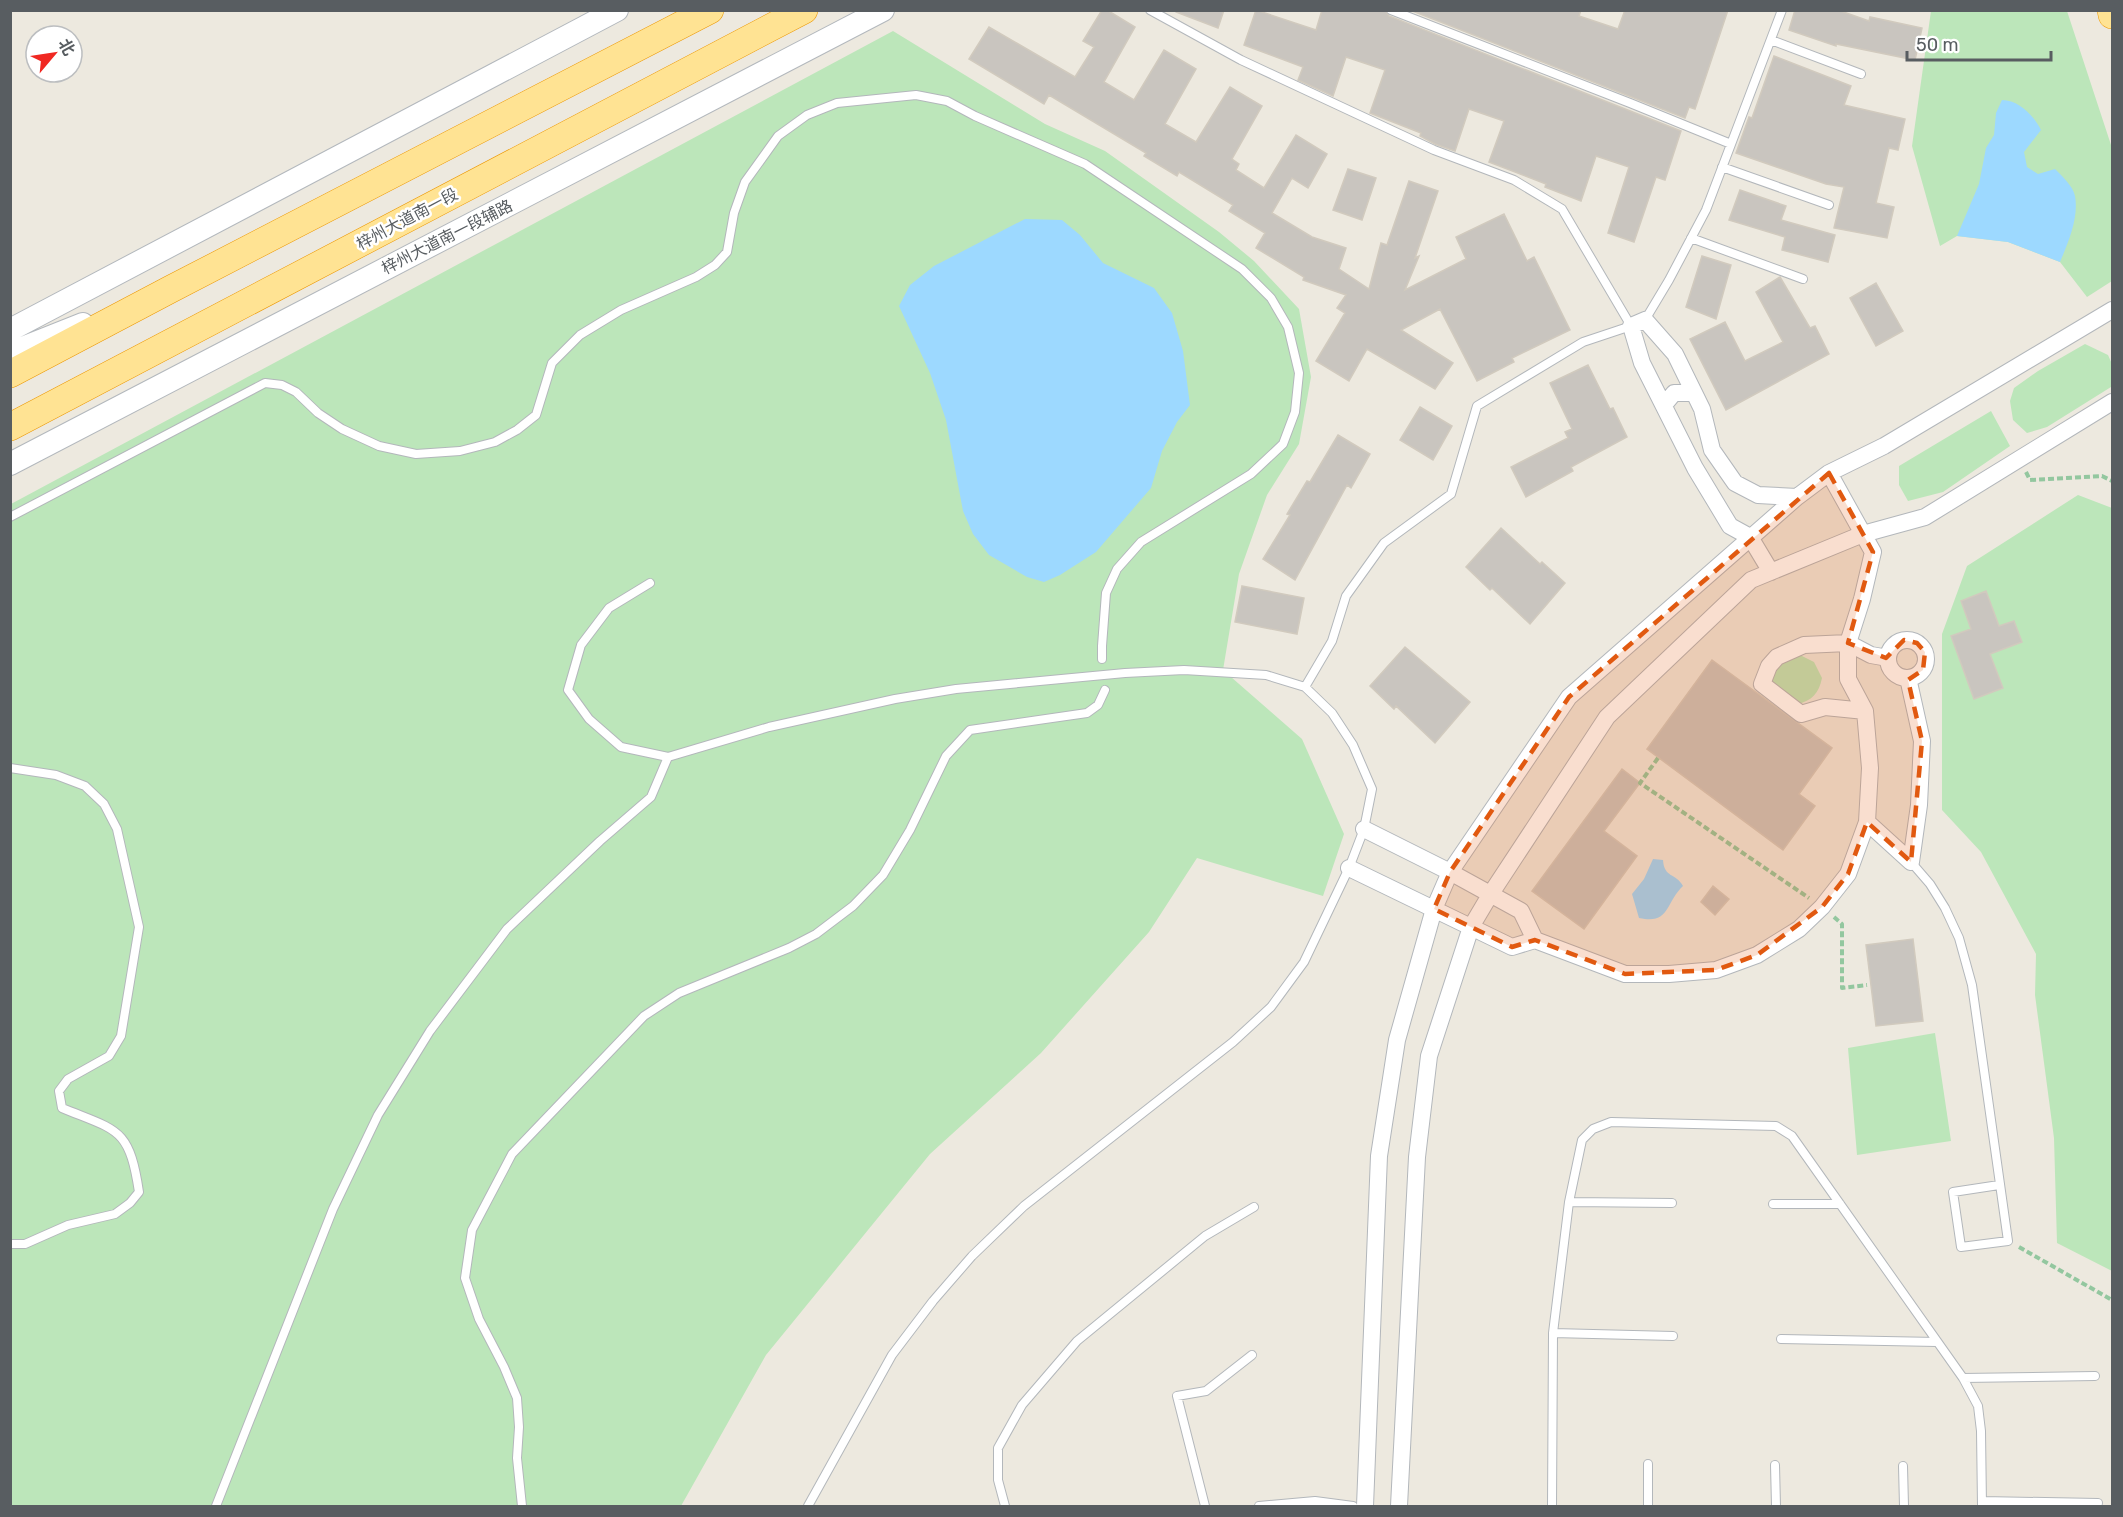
<svg xmlns="http://www.w3.org/2000/svg" width="2123" height="1517" font-family="Rubik,'Noto Sans SC',sans-serif">
<style>
.green{fill:#bce6ba}
.water{fill:#9dd9ff}
.building{fill:#c9c5bf;stroke:#d1cabe;stroke-width:1.5}
.lines{fill:none;stroke-linecap:round;stroke-linejoin:round}
.service-casing{stroke:#b3b7bb;stroke-width:10}
.minor-casing{stroke:#b3b7bb;stroke-width:18}
.secondary-casing{stroke:#b3b8bd;stroke-width:24}
.trunk-casing{stroke:#ec9700;stroke-width:28}
.path{stroke:#93c79f;stroke-width:4;stroke-dasharray:6 3;stroke-linecap:butt}
.service{stroke:#fff;stroke-width:8}
.minor{stroke:#fff;stroke-width:16}
.secondary{stroke:#fff;stroke-width:22}
.trunk{stroke:#ffe393;stroke-width:27}
.marked{fill:#e15910;fill-opacity:0.2;stroke:#e15910;stroke-width:4.5;stroke-dasharray:12 8;stroke-linejoin:round}
.labels{text-anchor:middle;dominant-baseline:central;stroke-width:5;stroke-linejoin:round;paint-order:stroke}
.street-label{font-size:16px;fill:#585d61;stroke:#fff}
</style>
<rect width="100%" height="100%" fill="#ede9df"/>
<path class="green" d="M1931,11h136l45,137v133l-25,16 -27,-35 -52,-20 -51,-6 -17,10 -28,-100z
M893,31l152,93 60,27 114,81 35,29 45,48 12,68 -12,67 -32,51 -28,79 -16,96 79,69 42,95 -21,62 -126,-38 -48,74 -108,121 -111,101 -164,201 -85,151h-670v-1002z
M2085,344l23,11 4,9 -1,23 -64,40 -20,6 -14,-13 -3,-19 4,-13 24,-17z
M1991,411l19,35 -67,46 -35,9 -9,-16v-19z
M2078,495l34,13v763l-55,-28 -3,-105 -19,-143 1,-41 -55,-102 -39,-42v-176l25,-68z
M1800,655l14,7 8,16c-3,15 -10,23 -25,26l-24,-18 -1,-7 6,-15z
M1935,1033l16,108 -94,14 -9,-107z"/>
<path class="water" d="M2002,100c17,0 32,16 39,30l-17,22 3,15 11,7 17,-5c7,7 18,17 20,27 4,22 -7,47 -15,66l-52,-20 -51,-6 22,-52 7,-36 8,-13 2,-22z
M1025,219l37,1 18,15 23,28 51,25 18,25 11,38 7,54 -13,17 -15,29 -11,37 -55,64 -36,23 -16,7 -17,-5 -38,-22 -16,-21 -10,-23 -17,-91 -16,-47 -31,-67 11,-21 24,-19z
M1653,859l10,1c1,18 13,13 20,26 -18,17 -13,39 -44,32l-7,-24 12,-15z"/>
<path class="building" d="M1102,10h5l28,17 -31,55 30,18 30,-50 32,19 -31,55 31,18 34,-55 32,19 -30,53 7,5 -3,6 28,18 32,-53 31,19 -19,34 -16,-10 -20,35 40,24 34,11 -7,21 30,20 12,-46 6,2 22,-64 29,10 -23,67 4,-2 -14,34 61,-31 -10,-22 48,-23 23,47 7,-4 36,73 -58,28 2,4 -37,19 -37,-72 -39,21 52,33 -18,26 -68,-40 -18,32 -33,-20 29,-48 -8,-5 9,-13 -43,-15 1,-3 -48,-29 9,-15 -36,-22 4,-6 -54,-33 -2,4 -33,-20 2,-3 -97,-58 -5,9 -75,-45 20,-32 86,50 19,-30 -11,-6z
M1176,10h48l-6,18 -42,-16z
M1256,10l60,20 6,-20h63l4,6 292,115 -16,49 -9,-3 -22,65 -26,-9 21,-66 -33,-11 -15,45 -36,-14 1,-3 -57,-22 15,-41 -35,-12 -14,42 -20,-7 -15,-8 1,-3 -51,-20 15,-43 -39,-13 -13,39 -35,-16 5,-13 -59,-22z
M1410,10h171l-2,6 39,13 7,-19h103l-33,99 -6,-2 -4,11z
M1795,10h43l31,11 1,-4 52,11 -7,32 -79,-16v2l-47,-16z
M1774,56l77,30 -7,19 61,14 -7,31 -9,-2 -13,55 18,4 -7,31 -53,-10 10,-41 -18,-3 -90,-31 13,-36 3,1z
M1348,169l28,9 -14,42 -29,-10z
M1740,190l46,16 -5,14 54,15 -7,27 -46,-12 3,-13 -56,-17z
M1702,256l29,9 -15,54 -30,-12z
M1780,277l30,51 5,-2 14,28 -103,56 -36,-71 35,-17 20,39 38,-19 -27,-50z
M1876,283l27,48 -27,15 -26,-48z
M1588,365l22,44 3,-1 14,29 -56,30 2,4 -47,26 -15,-30 57,-29 -3,-6 7,-3 -22,-46z
M1420,407l32,19 -19,34 -33,-20z
M1338,435l32,19 -19,34 -4,-3 -52,95 -32,-21 27,-44 -3,-1 20,-33 3,1z
M1501,528l39,36 2,-2 23,21 -35,41 -38,-36 -2,2 -24,-23z
M1242,586l62,12 -7,36 -62,-12z
M1986,591l13,35 15,-5 8,21 -32,12 13,34 -29,11 -23,-63 20,-7 -10,-28z
M1405,647l65,55 -35,41 -39,-37 -2,3 -24,-23z
M1712,660l120,88 -33,46 16,12 -32,44 -136,-101z
M1622,769l18,14 -36,48 33,25 -53,73 -52,-38z
M1713,886l16,13 -14,16 -14,-13z
M1913,939l10,82 -47,5 -10,-81z"/>
<g class="lines">
<defs>
<path id="service" d="M1150,10l91,50 193,90 80,30 48,29 69,117 -48,16 -106,64 -26,88 -67,49 -38,53 -14,45 -27,46
M1391,10l239,93 101,41
M1771,40l90,34
M1722,167l107,38
M1691,238l112,41
M1645,320l24,-40 37,-70 76,-200
M10,517l255,-134 17,2 14,7 22,21 24,16 37,17 37,8 44,-3 35,-9 22,-12 19,-15 16,-52 28,-28 41,-25 75,-33 19,-12 12,-13 7,-39 11,-31 33,-46 29,-21 30,-12 79,-8 31,6 28,15 110,48 157,105 29,29 17,29 11,46 -4,39 -12,32 -32,30 -110,68 -24,27 -11,24 -4,53v13
M650,583l-41,25 -28,37 -13,45 21,29 32,28 47,10 101,-30 126,-28 61,-10 169,-16 59,-3 82,5 39,12 27,26 21,32 19,44 -8,40 -15,39 -45,94 -33,45 -38,35 -209,164 -52,50 -39,45 -41,54 -84,151
M10,768l46,7 29,11 19,18 13,25 22,98 -18,109 -12,20 -41,23 -9,12 3,17c56,23 67,19 77,84l-9,11 -15,11 -47,11 -43,19h-15
M1911,862l19,22 15,24 14,30 13,47 36,256 -47,6 -8,-55 46,-7
M1569,1202l103,1
M1773,1204h67
M1553,1333l120,3
M1781,1339l156,3
M1963,1378l132,-2
M1775,1465l1,41
M1903,1466l1,40
M1982,1501l116,2
M216,1506l117,-297 45,-94 52,-84 77,-102 93,-88 51,-44 17,-40
M522,1506l-5,-48 2,-31 -2,-29 -13,-31 -25,-48 -14,-41 7,-48 40,-76 132,-138 35,-23 110,-45 27,-14 37,-28 30,-31 27,-45 36,-74 24,-26 117,-17 11,-8 7,-15
M1005,1506l-7,-26v-32l24,-43 55,-64 128,-105 49,-29
M1205,1506l-28,-110 29,-5 46,-36
M1259,1506l56,-5 38,5
M1552,1506l1,-173 16,-131 13,-62 11,-11 18,-7 165,4 16,10 171,242 15,28 3,25 1,75
M1648,1506v-42"/>
<path id="minor" d="M1664,405l10,-12h20
M1771,572l-21,-35 -20,-11 -35,-58 -53,-105 -11,-37 14,-6 30,34 27,55 10,41 23,33 23,12 39,2
M1888 659a19 19 0 1 1 38 0a19 19 0 1 1-38 0Z
M1908,678l14,63 -3,64 -8,57
M1865,711l-40,-4 -24,7 -39,-30 7,-18 8,-9 27,-12 44,-2 23,12 17,3
M1867,822l44,40
M1349,868l163,79 23,-7 -14,-29 -71,-39 -86,-43
M1535,940l90,34h44l47,-4 41,-15 42,-26 23,-22 26,-33 19,-52 3,-54 -5,-57 -17,-32v-36l14,-44 11,-47 -44,-79
M1365,1506l14,-350 18,-116 37,-131 16,-37 119,-175 228,-200 32,-24 55,-27 228,-136
M1399,1506l18,-349 12,-101 42,-129 19,-32 117,-178 144,-137 112,-46 62,-17 187,-115"/>
<path id="secondary" d="M10,330l607,-320
M10,353l73,-29
M10,464l873,-454"/>
<path id="trunk" d="M2111,10l1,5
M10,374l161,-85 539,-279
M10,427l794,-417"/>
</defs>
<use href="#service" class="service-casing"/>
<use href="#minor" class="minor-casing"/>
<use href="#secondary" class="secondary-casing"/>
<use href="#trunk" class="trunk-casing"/>
<path class="path" d="M2026,472l4,8 72,-4 10,5
M1658,758l-18,25 169,115
M1834,917l8,7v64l25,-3
M2019,1247l93,53"/>
<use href="#service" class="service"/>
<use href="#minor" class="minor"/>
<use href="#secondary" class="secondary"/>
<use href="#trunk" class="trunk"/>
</g>
<path class="marked" d="M1829,473l44,79 -25,91 38,15 18,-18 13,3 8,9 -2,18 -15,10 14,61 -11,121 -44,-40 -19,52 -26,33 -65,48 -41,15 -91,4 -90,-34 -23,7 -78,-38 16,-37 119,-175z"/>
<g class="labels">
<g class="street-label">
<text transform="translate(407 219) rotate(-28)">梓州大道南一段</text>
<text transform="translate(447 237) rotate(-27)">梓州大道南一段辅路</text>
</g>
</g>
<rect width="2123" height="1517" fill="none" stroke="#585d61" stroke-width="24"/>
<g transform="translate(54 54) rotate(61)"><circle r="28" fill="#ffffff" stroke="#bcbec0" stroke-width="1.5"/>
<path d="M0-4.5L10 22L0 15L-10 22Z" fill="#f02822"/>
<text y="-9" font-size="16" font-weight="bold" text-anchor="middle" fill="#585d61">北</text>
</g>
<path d="M1907 51v9h144v-9" fill="none" stroke="#585d61" stroke-width="3"/>
<text x="1916" y="51" font-size="18" fill="#585d61" stroke="#ffffff" stroke-width="4.5" paint-order="stroke">50 m</text>
</svg>
